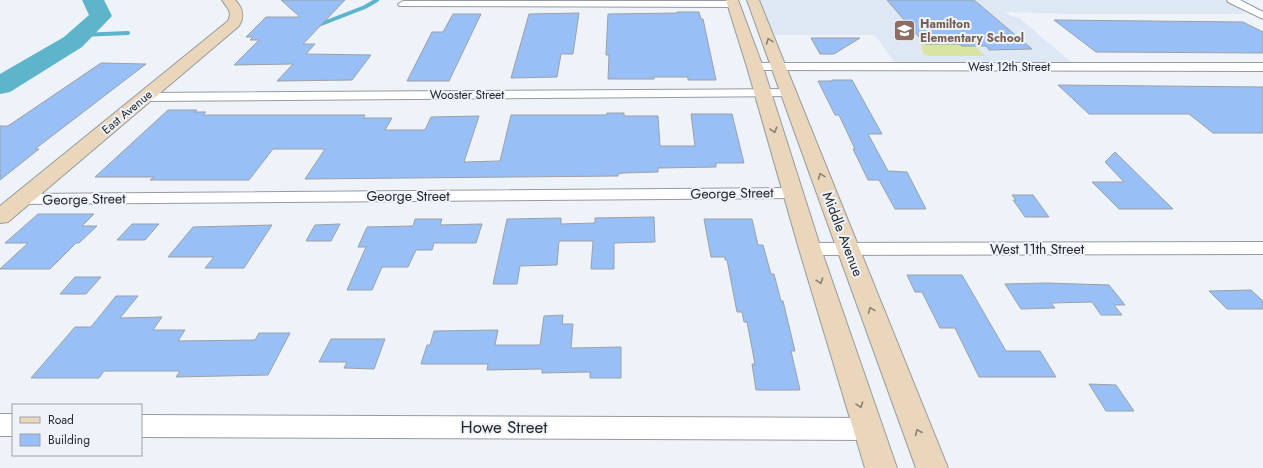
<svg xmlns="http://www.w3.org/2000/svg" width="1263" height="468" font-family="Jost,sans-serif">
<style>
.built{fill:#dee7f4}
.green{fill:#d8e5a2}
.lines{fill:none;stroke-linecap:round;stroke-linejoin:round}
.stream{stroke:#5eb4cb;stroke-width:4}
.river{fill:#5eb4cb;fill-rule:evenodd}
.building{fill:#98c0f6;stroke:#9ca0a6}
.street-casing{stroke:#969aa0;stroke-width:2}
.secondary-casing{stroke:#969aa0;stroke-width:2}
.street{fill:#fff;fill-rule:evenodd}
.secondary{fill:#ead7bb;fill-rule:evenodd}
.oneway{stroke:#888072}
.labels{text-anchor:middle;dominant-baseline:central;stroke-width:4;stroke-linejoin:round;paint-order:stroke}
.far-education-label{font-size:12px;font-weight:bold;fill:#785e54;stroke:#eef3f9;text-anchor:start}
.far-street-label{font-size:12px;fill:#26282a;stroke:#eef3f9}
.street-label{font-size:14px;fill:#26282a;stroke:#eef3f9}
.near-street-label{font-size:17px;fill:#26282a;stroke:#eef3f9}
</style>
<rect width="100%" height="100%" fill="#eef3f9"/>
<path class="built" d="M760,0h464l22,12 -5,2h-174l-62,-2 7,5h6l52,44 14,3 -193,1 3,-3 -19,-27h-100z"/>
<path class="green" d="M958,43l4,3h13l10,10h-56l-6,-2 -2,-10z"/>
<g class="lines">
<path class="stream" d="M316,26l49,-19 12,-7
M80,35l48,-2"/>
<path class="river" d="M82,0h22l8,16 -30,31 -72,45 -10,2v-20l64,-37 25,-22z"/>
</g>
<path class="building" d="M281,0h64l-42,44h12l-9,10 65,1 -19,25 -75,1 16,-17 -59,1 25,-25h-9l3,-3h-7l20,-20h34z
M887,0h87l58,49 -43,1 -3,-4h-24l-3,-2h-34z
M677,12h22l2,7h2l13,61h-28v-3h-34v2h-46l1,-24h-3l2,-41 69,-1z
M579,13l-6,41h-12l-4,23 -46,1 18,-64z
M453,14h28l-32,67h-42l25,-49h11z
M1054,20l189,2 20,10v21l-167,-1z
M811,38h49l-26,16h-14z
M101,63l45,1 -111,85h4l-39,31v-54h8z
M832,80h20l30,54h-14l20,37 19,1 19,37h-31l-16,-29h-11l-15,-31h2l-16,-34h-4l-17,-34h14z
M1058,85l205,2v46h-50l-24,-19h-100z
M168,110h29l-3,2h12l-3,3h162l-2,3h29l-7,12h40l6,-13 48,-1 -15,46 36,-1 11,-46h95l1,-2h17v3h34l2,30h35l-4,-32h41l12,49h-28v4l-58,1v4l-35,1 -5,1v2l-313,3 20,-30h-52l-24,31h-99l4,-3h-59z
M1115,152l58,57h-54l-27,-27h32l-19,-20z
M1012,195h21l16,22h-24l-12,-17h3z
M38,214h56l-12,12h15l-18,17h-3l-26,26h-50l28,-26h-23z
M654,217l1,25 -41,1v26h-23l2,-28h-34l-2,24 -37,1 -3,18h-24l14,-65 54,-1v6l34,-1v-5z
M415,219h27l-2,6 42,-1 -6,19h-42l-2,7h-16l-8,17h-26l-10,23h-25l19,-43h-8l9,-20 46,-1z
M704,219h48l6,26h5l8,29h3l7,27h2l12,50h-4l9,39h-44l-4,-26h3l-8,-42h-3l-2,-10h-5l-10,-52h-2v-3h-14z
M132,224h27l-14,16h-28z
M340,224l-9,17h-25l9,-16z
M272,225l-28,43h-39l9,-11h-46l25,-30z
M907,275h55l44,76h34l16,26h-77l-24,-49h-15l-18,-36h-7z
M75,277h26l-15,17h-26z
M1046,283l63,2 16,20h-11l8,10h-21l-9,-13 -41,1 4,5 -34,1 -16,-25z
M1251,290l12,11v8h-36l-18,-18z
M116,296h22l-18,22 42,-1 -9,13h32l-7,11 77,-1 4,-7h31l-22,42 -92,2 4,-6h-76l-5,7h-68l44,-51h16z
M563,315l-1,9h11l-2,24 50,-1v31h-31v-6l-48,1v-4l-55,1 1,-6h-67l6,-19h3l4,-14 64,-1 -3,15h45l4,-29z
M331,339h54l-11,30 -30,-1 3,-6h-28z
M1089,384l27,1 18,26h-28z"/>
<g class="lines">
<defs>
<path id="street" d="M1227,0h13l23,12v7l-35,-17z
M403,1h330l5,3 -5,3 -334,-1 -1,-2z
M755,63h508v8l-513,-1 -2,-3 2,-3z
M789,89l5,1 2,3 -2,3 -649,5 -5,-1 -2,-3 2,-3 5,-1z
M794,188l6,1 3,4 -3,4 -6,1 -773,6 -6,-1 -3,-4 3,-4 6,-1z
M1263,242v12l-453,1 -7,-2 -3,-4 3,-4 7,-2z
M0,414h13v22h-13z
M141,415l727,3 9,3 4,8 -4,8 -9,3 -727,-3z"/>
<path id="secondary" d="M222,0h13c8,8 10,16 4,26l-231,196 -8,1v-17l228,-185c5,-10 -1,-13 -6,-21z
M726,0h12l25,67 58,182 76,219h-32l-66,-219 -52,-182z
M747,0h12l189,468h-32z"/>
</defs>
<use href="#street" class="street-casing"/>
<use href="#secondary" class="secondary-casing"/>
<use href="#street" class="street"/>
<use href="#secondary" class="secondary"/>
</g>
<defs><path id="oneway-chevron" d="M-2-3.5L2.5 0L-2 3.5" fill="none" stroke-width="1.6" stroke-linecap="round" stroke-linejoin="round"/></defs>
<g class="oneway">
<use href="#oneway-chevron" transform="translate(769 41) rotate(-111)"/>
<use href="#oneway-chevron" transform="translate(774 130) rotate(74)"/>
<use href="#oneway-chevron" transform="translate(821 176) rotate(-111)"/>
<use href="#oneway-chevron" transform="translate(820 281) rotate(72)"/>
<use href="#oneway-chevron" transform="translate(871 310) rotate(-111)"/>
<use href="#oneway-chevron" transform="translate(860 405) rotate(72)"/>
<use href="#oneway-chevron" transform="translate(918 432) rotate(-112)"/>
</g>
<defs>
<symbol id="school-square" viewBox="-11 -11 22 22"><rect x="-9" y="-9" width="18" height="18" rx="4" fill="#8d6e63" stroke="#eef3f9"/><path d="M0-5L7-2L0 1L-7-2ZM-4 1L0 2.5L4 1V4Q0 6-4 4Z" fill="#fff"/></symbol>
</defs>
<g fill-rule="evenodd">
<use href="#school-square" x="892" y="18" width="25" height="25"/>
</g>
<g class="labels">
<g class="far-education-label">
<text x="920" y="24">Hamilton<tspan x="920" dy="14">Elementary School</tspan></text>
</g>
<g class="far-street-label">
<text x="1009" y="67">West 12th Street</text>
<text x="467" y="95">Wooster Street</text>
<text transform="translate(127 112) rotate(-40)">East Avenue</text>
</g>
<g class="street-label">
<text transform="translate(732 193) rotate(-1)">George Street</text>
<text x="408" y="196">George Street</text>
<text transform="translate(84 199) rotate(-1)">George Street</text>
<text transform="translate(843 234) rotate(69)">Middle Avenue</text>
<text x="1037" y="249">West 11th Street</text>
</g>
<g class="near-street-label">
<text x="504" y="427">Howe Street</text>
</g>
</g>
<rect x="12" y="404" width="130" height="52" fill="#eef3f9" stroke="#9ea2a6"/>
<rect x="20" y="417" width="20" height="6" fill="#ead7bb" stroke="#9ea2a6"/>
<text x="48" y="424" font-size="12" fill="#26282a">Road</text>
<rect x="20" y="434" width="20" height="12" fill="#98c0f6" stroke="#9ea2a6"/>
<text x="48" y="444" font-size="12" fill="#26282a">Building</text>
</svg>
